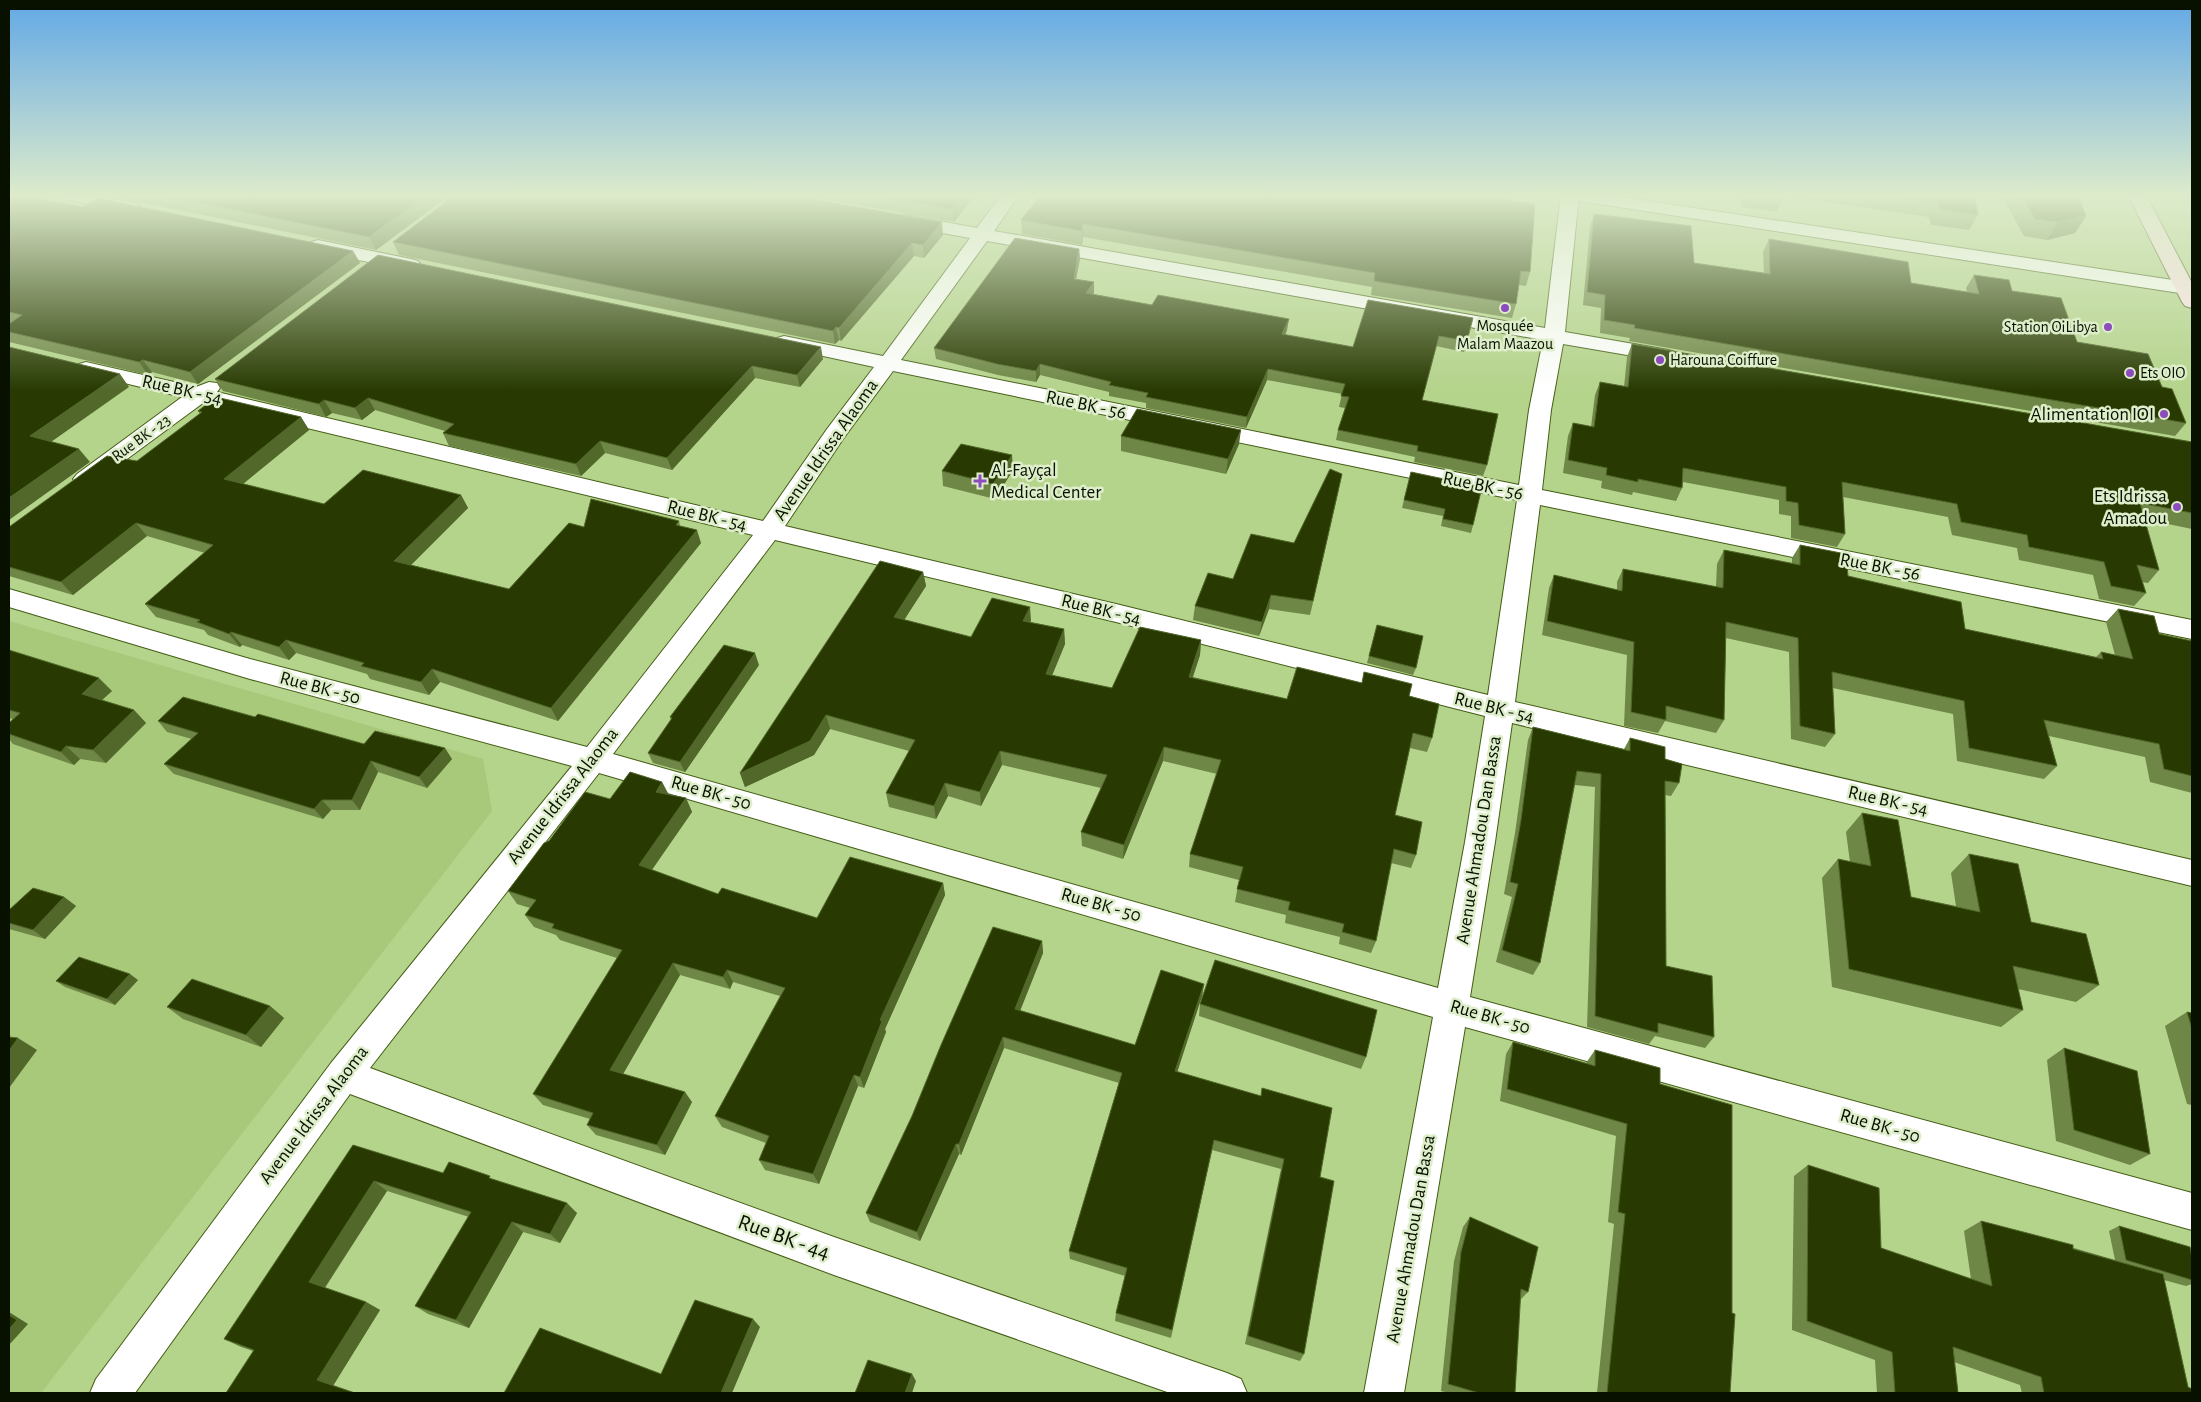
<svg xmlns="http://www.w3.org/2000/svg" width="2201" height="1402" font-family="'Alegreya Sans',sans-serif">
<style>
.built{fill:#a7c979}
.lines{fill:none;stroke-linecap:round;stroke-linejoin:round}
.minor-casing{stroke:#445d15;stroke-width:2}
.tertiary-casing{stroke:#445d15;stroke-width:2}
.secondary-casing{stroke:#445d15;stroke-width:2}
.minor{fill:#fff;fill-rule:evenodd}
.tertiary{fill:#fff;fill-rule:evenodd}
.secondary{fill:#fee4e9;fill-rule:evenodd}
.wall{fill:#6e8646}
.shaded-wall{fill:#52682b}
.building{fill:#283a02;stroke:#52682b}
.poi-dot{fill:#8c4bbf;stroke:#deeeca;stroke-width:2}
.labels{text-anchor:middle;dominant-baseline:central;stroke-width:5;stroke-linejoin:round;paint-order:stroke}
.far-poi-label{font-size:16px;fill:#081100;stroke:#deeeca;text-anchor:start}
.far-street-label{font-size:16px;fill:#081100;stroke:#deeeca}
.street-label{font-size:19px;fill:#081100;stroke:#deeeca}
.poi-label{font-size:19px;fill:#081100;stroke:#deeeca;text-anchor:end}
.near-street-label{font-size:22px;fill:#081100;stroke:#deeeca}
</style>
<rect width="100%" height="100%" fill="#b4d38b"/>
<path class="built" d="M9,621l474,138 9,52 -451,582h-32z"/>
<g class="lines">
<defs>
<path id="minor" d="M61,195h34l43,9 3,4 -3,4 -6,1 -68,-14z
M1001,195h18l-25,36 551,97 16,-133h18l-14,137 103,18 7,2 3,4 -3,4 -7,2 -105,-18 -12,66 -9,80 650,130v19l-652,-134 -25,197 677,158v26l-680,-163 -17,119 -25,155 722,196v37l-727,-203 -61,366h-40l69,-376 -834,-244 -229,295 464,169 393,136 14,6 6,14h-77l-336,-118 -484,-181 -215,299h-45l6,-14 235,-316 241,-297 -322,-87 -241,-72v-18l241,70 337,88 166,-212 -550,-132 -110,81 -8,3 -8,-3 -4,-5 4,-5 105,-77 -103,-25 -4,-4 4,-4 7,-2 110,25 13,-5 8,1 3,5 -3,4 546,129 64,-92 47,-62 -97,-21 -3,-4 3,-4 7,-2 99,20 87,-118 -71,-13 -2,-4 2,-4 7,-2 71,13zM987,241l556,99 -14,70 -10,75 -618,-125zM893,371l624,129 -29,195 -372,-91 -331,-78 58,-87zM775,540l341,82 369,94 -20,126 -27,146 -825,-234z
M318,240l93,19 7,2 3,4 -3,4 -7,2 -100,-21 -2,-4 2,-4z"/>
<path id="tertiary" d="M1564,195h44l578,87 6,2v8l-6,2 -613,-94 -6,-1z"/>
<path id="secondary" d="M2128,195h18l46,88v25l-7,-2 -3,-4z"/>
</defs>
<use href="#minor" class="minor-casing"/>
<use href="#tertiary" class="tertiary-casing"/>
<use href="#secondary" class="secondary-casing"/>
<use href="#minor" class="minor"/>
<use href="#tertiary" class="tertiary"/>
<use href="#secondary" class="secondary"/>
</g>
<path class="wall" d="M9,195l344,56 7,12 -162,121 -46,-12 -4,3 -139,-33v-18l1,-1h-1z
M121,195h329l-74,55 -252,-51z
M800,195h175l-21,27z
M1041,195l489,77 -4,14 -7,-1 -3,19 -4,14 -141,-23 1,-8 -289,-50 -1,8 -60,-11 -1,-14z
M1741,195h233l4,20 -9,15 -38,-5 -2,-8 -145,-21 -7,16 -35,-5z
M2001,195h77l8,21 -11,17 -28,7 -23,-4z
M2187,195h5v3l-4,-1z
M1594,214l100,49 70,10 -1,-21 6,-13 142,44 56,9 -1,-4 8,-13 38,16 65,51 85,45 24,36 -11,13 -546,-95 1,-3 -30,-5 1,-25 -18,-3 7,-79z
M943,235l-19,23 -10,-2 -73,85 -2,-1 -4,4 -436,-89 -6,-13z
M1079,249l1,10 -4,20 18,3v11l-1,1 194,36 -2,5 68,12 120,-29 -9,34 -28,-6 -14,54 65,65 -4,11 -69,-14 1,-5 -79,-17 2,-10 7,-22 -6,-1 3,-13 -75,-14 -21,48 -100,-20v-5l-37,-7v-4l-69,-17 -4,7 -38,-7 -62,-16 -2,-11z
M1632,344l560,98v87l-48,-10 15,51 -11,13 -6,-1 4,11 -12,13 -35,-7 -6,-24 -74,-15 -2,-12 -65,-13 -4,-18 -105,-20 2,37 -8,13 -46,-9v-22l-12,-2v-14l-96,-18 -1,6 -6,13 -43,-9 -1,3 -31,-7 1,-7 -39,-8 5,-37 5,-13 18,4 4,-32 5,-13 24,5 3,-30z
M823,359l-23,28 -45,-9 -83,92 -67,-17 -24,23 -132,-30 -6,-13 2,-2 -70,-21 -13,10 -30,-7 -6,4 -103,-26 -8,-12z
M198,411l103,6 8,13 -66,54 81,20 137,-9 7,13 -57,57 98,24 75,-62 95,-6 1,5 21,17 -143,178 -118,-39 -11,13 -59,-16 -3,-5 -71,-21 -7,7 -47,-15 -2,2 -32,-12 -4,-5 -48,-13 -11,-13 60,-51 -58,-17 -74,59 -64,-19v-49l128,-66 63,-47z
M1121,436l118,8 -13,30 -105,-23z
M1013,470l-18,29 -52,-13 -1,-15z
M1411,472l62,53 -2,8 -30,-7 2,-10 -41,-8z
M1339,488l-29,127 -41,-6 -10,27 -66,-16 2,-14 38,-27 61,-36z
M1800,545l48,31 117,53 131,28 5,-5 14,3 -9,-33 12,-13 41,25 33,7v152l-42,-11 -5,-25 -96,-21 8,30 -13,13 -87,-18 -4,-47 -120,-26 2,46 -10,13 -34,-8 -2,-87 -63,-14 -2,82 -8,13 -51,-12 -7,12 -34,-7 3,-71 -85,-20 7,-47 5,-13 63,15v-8l6,-13 93,18 1,-23 7,-14 68,13v-5z
M923,572l3,14 -22,34 67,17 59,-30v15l34,7 1,15 -13,31 60,13 89,-48 -1,15 -7,22 94,22 122,-3 23,42 -5,14 -17,-4 -15,67 21,40 -5,13 -20,-5 -15,78 -5,12 -32,-9 1,-7 -55,-14 1,-8 -51,-13 4,-22 -50,-13 1,-13 27,-80 -54,-13 -40,98 -41,-13 -1,-14 20,-44 -99,-23 -21,41 -33,-10 -12,23 -47,-12 -3,-14 23,-42 -79,-22 -16,26 -69,32 -5,-14z
M1377,625l39,43 -3,7 -46,-12z
M9,650l103,41 -10,9 32,10 12,13 -40,40 -26,-4 -6,6 -61,-21 -4,-5v-16l4,-4 -4,-1z
M759,665l-74,107 -32,-9 -5,-10 23,-33 -1,-3z
M255,717l109,27 88,15 -25,29 -49,-16 -18,38h-29l-8,9 -149,-45 -10,-10 28,-25 -25,-7 -9,-11z
M1533,727l91,22 6,-11 35,21 14,24 -8,13 -6,-1 1,171 48,71 -9,11 -50,-12 -6,8 -62,-17 8,-240 -20,-2 -35,178 -7,12 -37,-13 16,-65 -8,-3 11,-61 13,-93z
M662,782l6,12 18,4 6,14 -40,58 66,24 99,24 126,-35 2,12 -60,134 1,3 -22,56 -6,-2 -39,98 -54,-14 -6,-10 7,-17 -44,-16 -7,-11 65,-120 -47,-14 -3,7 -50,-14 -57,99 69,28 -27,53 -69,-20 -9,-10 3,-6 -47,-14 -10,-11 84,-136 -57,-18 -4,-5 -22,-8 -9,-12 5,-7 -13,-4 -9,-13 41,-50 61,-42z
M1862,813l49,84 45,9 -5,-33 18,-19 62,68 68,63 -23,17 -58,-13 5,21 -22,17 -169,-40 -10,-109 16,-19 12,3 -4,-30z
M64,897l12,9 -31,33 -36,-10v-19z
M1042,941l1,12 -23,58 115,34 69,-61 -2,12 -25,75 143,106 -16,177 -4,7 -55,-17 36,-175 -69,-19 -41,188 -56,-17 1,-8 9,-37 -55,-17 -1,-8 50,-168 -115,-35 -43,107 -2,-1 -39,87 -50,-19 -4,-9z
M138,980l-23,25 -50,-18 -9,-6z
M1200,1004l166,53 -5,12 -162,-53z
M270,1006l14,12 -23,29 -78,-28 -16,-12z
M2187,1012l5,1v92l-5,-1 -22,-78z
M1513,1042l73,21 9,-13 65,34 70,309h-133l17,-169 -6,-2 8,-86 -116,-35 6,-47z
M2064,1048l86,106 -20,11 -74,-24 -9,-81z
M353,1145l90,28 51,7 83,33 -17,30 -37,-11 -54,96 -41,-14 -13,-8 54,-89 -82,-26 -62,97 41,14 14,8 -47,75 -107,8 27,-42 -12,-4 -17,-8z
M1808,1165l73,83 90,31 -7,-48 17,-10 134,39 -6,-29 10,-5 73,33v25l-6,2 -22,-6 24,107 4,6h-170l-2,-8 -66,-23 4,31h-81l-2,-33 -83,-30 2,-154z
M1470,1217l58,75 -8,8 -5,93h-66l-8,-2 13,-130 9,-34z"/>
<path class="shaded-wall" d="M427,195h23l-74,55 -7,-13z
M964,195h11l-21,27 -2,-13z
M2086,216l-11,17 -28,7 11,-18z
M942,222l1,13 -19,23 -1,-13z
M1083,224v13l-1,8v-14z
M912,243l2,13 -73,85 -2,-13z
M1079,249l1,10 -6,30v-10z
M353,251l7,12 -162,121 -8,-12z
M1094,282v11l-8,11v-11z
M1289,319l-2,11 -6,15 1,-11z
M836,327l3,13 -4,4 -2,-13z
M821,347l2,12 -23,28 -3,-12z
M143,360l9,12 -4,3 -9,-13z
M1040,364v11l-4,7v-11z
M752,366l3,12 -83,92 -5,-12z
M1268,369l-1,11 -21,48 1,-11z
M120,374l9,13 -88,62 -11,-13z
M368,398l7,12 -13,10 -7,-12z
M324,400l8,13 -6,4 -7,-13z
M301,417l8,13 -76,62 -9,-13z
M1241,430l-2,14 -13,30 2,-15z
M600,441l5,12 -24,23 -5,-12z
M79,449l11,13 -81,58v-22z
M1012,455l1,15 -18,29 -2,-15z
M1342,474l-3,14 -29,127 3,-14z
M461,495l7,13 -66,66 -8,-13z
M136,523l11,13 -74,59 -12,-13z
M697,530l4,13 -143,178 -7,-13z
M923,572l3,14 -29,45 -3,-14z
M1271,595l-2,14 -10,27 3,-14z
M1030,607l1,14 -7,14 -1,-14z
M1064,629l1,15 -18,44 -1,-14z
M231,632l11,13 -2,2 -11,-13z
M286,640l10,13 -7,7 -10,-13z
M1201,640l-1,15 -12,36 1,-14z
M755,653l4,12 -74,107 -5,-10z
M432,669l8,13 -11,13 -8,-13z
M99,678l13,13 -18,16 -12,-13z
M134,710l12,13 -40,40 -13,-13z
M826,715l4,14 -16,26 -69,32 -5,-14z
M66,746l14,13 -6,6 -13,-13z
M1164,747l-1,14 -40,98 1,-14z
M445,748l7,11 -25,29 -8,-11z
M1000,751l2,14 -21,41 -1,-14z
M371,761l7,11 -18,38 -8,-10z
M662,782l7,13 -13,-3z
M945,783l3,13 -12,23 -2,-13z
M686,798l6,14 -46,66 -7,-13z
M322,800l9,10 -8,9 -9,-10z
M943,883l2,12 -60,134 1,3 -22,56 -4,-11 20,-57z
M64,897l12,9 -31,33 -12,-9z
M1042,941l1,12 -27,68 -1,-12z
M673,963l7,12 -61,106 -9,-11z
M727,970l6,12 -3,7 -7,-12z
M130,974l8,6 -23,25 -8,-6z
M1204,984l-2,12 -28,86 1,-11z
M270,1006l14,12 -23,29 -15,-12z
M1003,1037l1,11 -43,107 -2,-11z
M18,1038l19,12 -28,38v-37z
M854,1075l4,11 -39,98 -6,-10z
M685,1092l7,10 -27,53 -8,-10z
M956,1144l3,10 -39,87 -3,-9z
M374,1181l13,10 -64,99 -14,-8z
M567,1203l10,10 -17,30 -10,-9z
M512,1222l11,10 -54,96 -13,-8z
M366,1302l14,8 -47,76 -16,-6z
M9,1312l19,12 -19,21z
M753,1319l7,8 -28,66h-11z
M912,1374l4,7 -4,12h-7z"/>
<path class="building" d="M9,195h12l62,12 15,-9 255,53 -163,121 -47,-12 -4,2 -130,-30v-8l13,-9 -13,-3z
M159,195h268l-58,42z
M455,195h334l153,27 -19,23 -11,-2 -73,85 -3,-1 -3,4 -440,-89z
M870,195h94l-12,14z
M1041,195h435l59,9 -5,68 -9,-1 -5,33 -142,-23 1,-8 -292,-49 -1,7 -61,-11z
M1768,195h15l1,2z
M1887,195h87l4,20 -39,-6 -1,-7z
M2021,195h57l8,21 -28,6 -23,-3z
M1594,214l97,12 3,37 76,11 -1,-35 139,23 3,21 68,11 -5,-19 35,5 3,11 49,7 16,44 71,12 14,33 10,2 14,34 -552,-95 1,-3 -31,-5 1,-25 -18,-3z
M1015,238l64,11 -5,30 20,3 -8,11 66,12 6,-10 131,24 -7,15 71,13 15,-47 105,18 -6,23 -28,-5 -17,64 76,14 -11,51 -70,-14 1,-5 -80,-16 11,-33 -8,-1 4,-12 -77,-15 -21,48 -101,-20 2,-4 -39,-8 2,-3 -71,-18 -4,7 -39,-7 -63,-16z
M378,255l443,92 -24,28 -45,-9 -85,92 -67,-17 -24,23 -133,-31 11,-9 -86,-26 -13,10 -31,-8 -5,4 -104,-25z
M1632,344l560,98v71l-52,-10 19,67 -22,-5 9,28 -35,-7 -7,-24 -75,-15 -2,-12 -66,-13 -4,-18 -115,-22 3,52 -46,-9 -1,-22 -12,-2v-14l-103,-19 -1,20 -44,-9v3l-32,-7 1,-7 -39,-8 5,-37 21,4 6,-45 28,5z
M9,347l111,27 -90,62 49,13 -70,49z
M216,397l85,20 -77,62 100,25 39,-34 98,25 -67,66 115,28 60,-66 15,4 7,-28 88,22 -3,4 21,5 -146,178 -119,-39 -11,13 -60,-16 3,-3 -78,-23 -7,7 -48,-15 -2,2 -32,-12 3,-2 -55,-16 68,-59 -77,-22 -75,59 -52,-15v-40l98,-71 30,5 65,-49 -4,-1z
M1137,409l104,21 -13,29 -107,-23z
M961,444l51,11 -19,29 -51,-13z
M1330,469l12,5 -29,127 -42,-6 -9,27 -67,-16 13,-33 25,6 18,-45 43,9z
M1411,472l71,15 -9,38 -30,-6 2,-10 -41,-9z
M1800,545l46,9 2,22 113,26 4,27 138,30 -2,-7 32,7 -15,-50 36,7 5,18 33,7v135l-28,-7 -5,-25 -115,-24 13,46 -88,-18 -5,-47 -132,-29 3,62 -35,-8 -2,-88 -72,-16 -2,98 -58,-14v14l-35,-8 3,-70 -87,-21 7,-46 68,16 1,-22 100,19 1,-38 76,15z
M880,561l43,11 -29,45 77,20 21,-39 38,9 -7,14 41,8 -18,45 66,14 28,-61 61,13 -12,37 98,22 10,-32 65,16 2,-11 48,12 -3,12 30,8 -7,34 -19,-5 -18,82 27,7 -6,33 -22,-6 -18,92 -34,-9 2,-8 -56,-14 2,-8 -53,-13 6,-22 -53,-13 31,-94 -57,-13 -40,98 -43,-13 26,-57 -107,-24 -20,41 -35,-9 -11,23 -48,-13 29,-53 -89,-25 -16,26 -70,32z
M1377,625l46,11 -7,32 -47,-12z
M724,645l31,8 -75,109 -32,-9 24,-35 -2,-1z
M9,650l90,28 -17,16 52,16 -41,40 -27,-4 -5,6 -52,-18v-11l11,-10 -11,-3z
M183,697l72,20 3,-3 106,30 11,-13 70,17 -26,29 -48,-16 -19,39h-30l-8,9 -150,-45 34,-31 -40,-12z
M1533,727l97,24v-13l35,9v12l17,5 -3,19 -14,-2 1,185 46,10 2,61 -56,-14v10l-63,-17 6,-242 -24,-3 -37,192 -38,-13 16,-66 -8,-2 11,-62z
M630,772l32,10 -6,10 30,6 -47,67 79,29 4,-6 95,30 33,-61 93,26 -63,137 2,1 -22,56 -6,-2 -41,99 -54,-14 10,-24 -54,-20 70,-128 -58,-18 -4,7 -50,-14 -63,107 75,22 -28,53 -70,-20 6,-12 -60,-19 89,-144 -70,-22 2,-4 -29,-9 11,-15 -28,-9 36,-48 5,-2 36,-49 25,7z
M1862,813l36,7 13,77 69,15 -11,-58 49,10 13,58 55,12 13,51 -86,-19 10,44 -174,-41 -11,-110 33,7z
M33,888l31,9 -31,33 -24,-7v-13z
M993,927l49,14 -27,68 120,36 26,-75 43,14 -29,87 86,25 1,-8 70,20 -12,69 14,4 -30,173 -56,-18 36,-177 -70,-19 -42,190 -56,-17 11,-45 -58,-17 53,-178 -119,-36 -44,107h-3l-39,88 -51,-19 46,-97 29,-71z
M79,957l51,17 -23,25 -51,-18z
M1215,960l162,50 -11,47 -166,-53z
M192,979l78,27 -24,29 -79,-28z
M2187,1012l5,1v16z
M9,1037l9,1 -9,13z
M1513,1042l82,24v-16l65,18v16l72,21v208l3,1 -5,79h-123l18,-179 -7,-2 9,-88 -120,-35z
M2064,1048l73,23 13,83 -76,-24z
M353,1145l90,28 6,-11 41,14 -1,2 78,25 -17,31 -38,-12 -56,98 -41,-14 56,-94 -97,-31 -65,101 57,20 -49,78 38,13h-129l28,-43 -30,-11z
M1808,1165l71,23 2,60 111,38 -11,-65 92,24v4l90,25 25,113 4,2v4h-148l-3,-16 -88,-30 5,46h-63l-3,-41 -85,-31z
M1470,1217l68,30 -10,45 -7,-3 -6,104h-36l-31,-9 13,-132z
M2119,1226l71,21 2,12v21l-66,-20z
M695,1300l58,19 -32,74h-217l36,-65 121,46z
M9,1315l8,5 -8,9z
M868,1360l44,14 -7,19h-50z"/>
<linearGradient id="sky" x2="0" y2="1"><stop stop-color="#62a8e6"/><stop offset="0.5" stop-color="#ddebcb"/><stop offset="1" stop-color="#ddebcb" stop-opacity="0"/></linearGradient>
<rect width="2201" height="391" fill="url(#sky)"/>
<g class="poi-dot">
<circle cx="1505" cy="308" r="5"/>
<circle cx="2108" cy="327" r="5"/>
<circle cx="1660" cy="360" r="5"/>
<circle cx="2130" cy="373" r="5"/>
<circle cx="2164" cy="414" r="5"/>
<path d="M977.5 473.5h5v5h5v5h-5v5h-5v-5h-5v-5h5z"/>
<circle cx="2177" cy="507" r="5"/>
</g>
<g class="labels">
<g class="far-poi-label">
<text x="1505" y="326" text-anchor="middle">Mosquée<tspan x="1505" dy="18">Malam Maazou</tspan></text>
<text x="2098" y="327" text-anchor="end">Station OiLibya</text>
<text x="1670" y="360">Harouna Coiffure</text>
<text x="2140" y="373">Ets OIO</text>
</g>
<g class="far-street-label">
<text transform="translate(141 438) rotate(-36)">Rue BK - 23</text>
</g>
<g class="street-label">
<text transform="translate(182 390) rotate(13)">Rue BK - 54</text>
<text transform="translate(1086 405) rotate(12)">Rue BK - 56</text>
<text transform="translate(826 450) rotate(-55)">Avenue Idrissa Alaoma</text>
<text transform="translate(1483 486) rotate(12)">Rue BK - 56</text>
<text transform="translate(707 516) rotate(14)">Rue BK - 54</text>
<text transform="translate(1880 567) rotate(11)">Rue BK - 56</text>
<text transform="translate(1101 610) rotate(14)">Rue BK - 54</text>
<text transform="translate(320 688) rotate(15)">Rue BK - 50</text>
<text transform="translate(1494 708) rotate(14)">Rue BK - 54</text>
<text transform="translate(711 793) rotate(16)">Rue BK - 50</text>
<text transform="translate(563 796) rotate(-52)">Avenue Idrissa Alaoma</text>
<text transform="translate(1888 801) rotate(13)">Rue BK - 54</text>
<text transform="translate(1479 840) rotate(-81)">Avenue Ahmadou Dan Bassa</text>
<text transform="translate(1101 905) rotate(16)">Rue BK - 50</text>
<text transform="translate(1490 1017) rotate(16)">Rue BK - 50</text>
<text transform="translate(314 1115) rotate(-53)">Avenue Idrissa Alaoma</text>
<text transform="translate(1880 1126) rotate(16)">Rue BK - 50</text>
<text transform="translate(1411 1239) rotate(-80)">Avenue Ahmadou Dan Bassa</text>
</g>
<g class="poi-label">
<text x="2154" y="414">Alimentation IOI</text>
<text x="991" y="470" text-anchor="start">Al-Fayçal<tspan x="991" dy="22">Medical Center</tspan></text>
<text x="2167" y="496">Ets Idrissa<tspan x="2167" dy="22">Amadou</tspan></text>
</g>
<g class="near-street-label">
<text transform="translate(784 1237) rotate(20)">Rue BK - 44</text>
</g>
</g>
<rect width="2201" height="1402" fill="none" stroke="#081100" stroke-width="20"/>
</svg>
